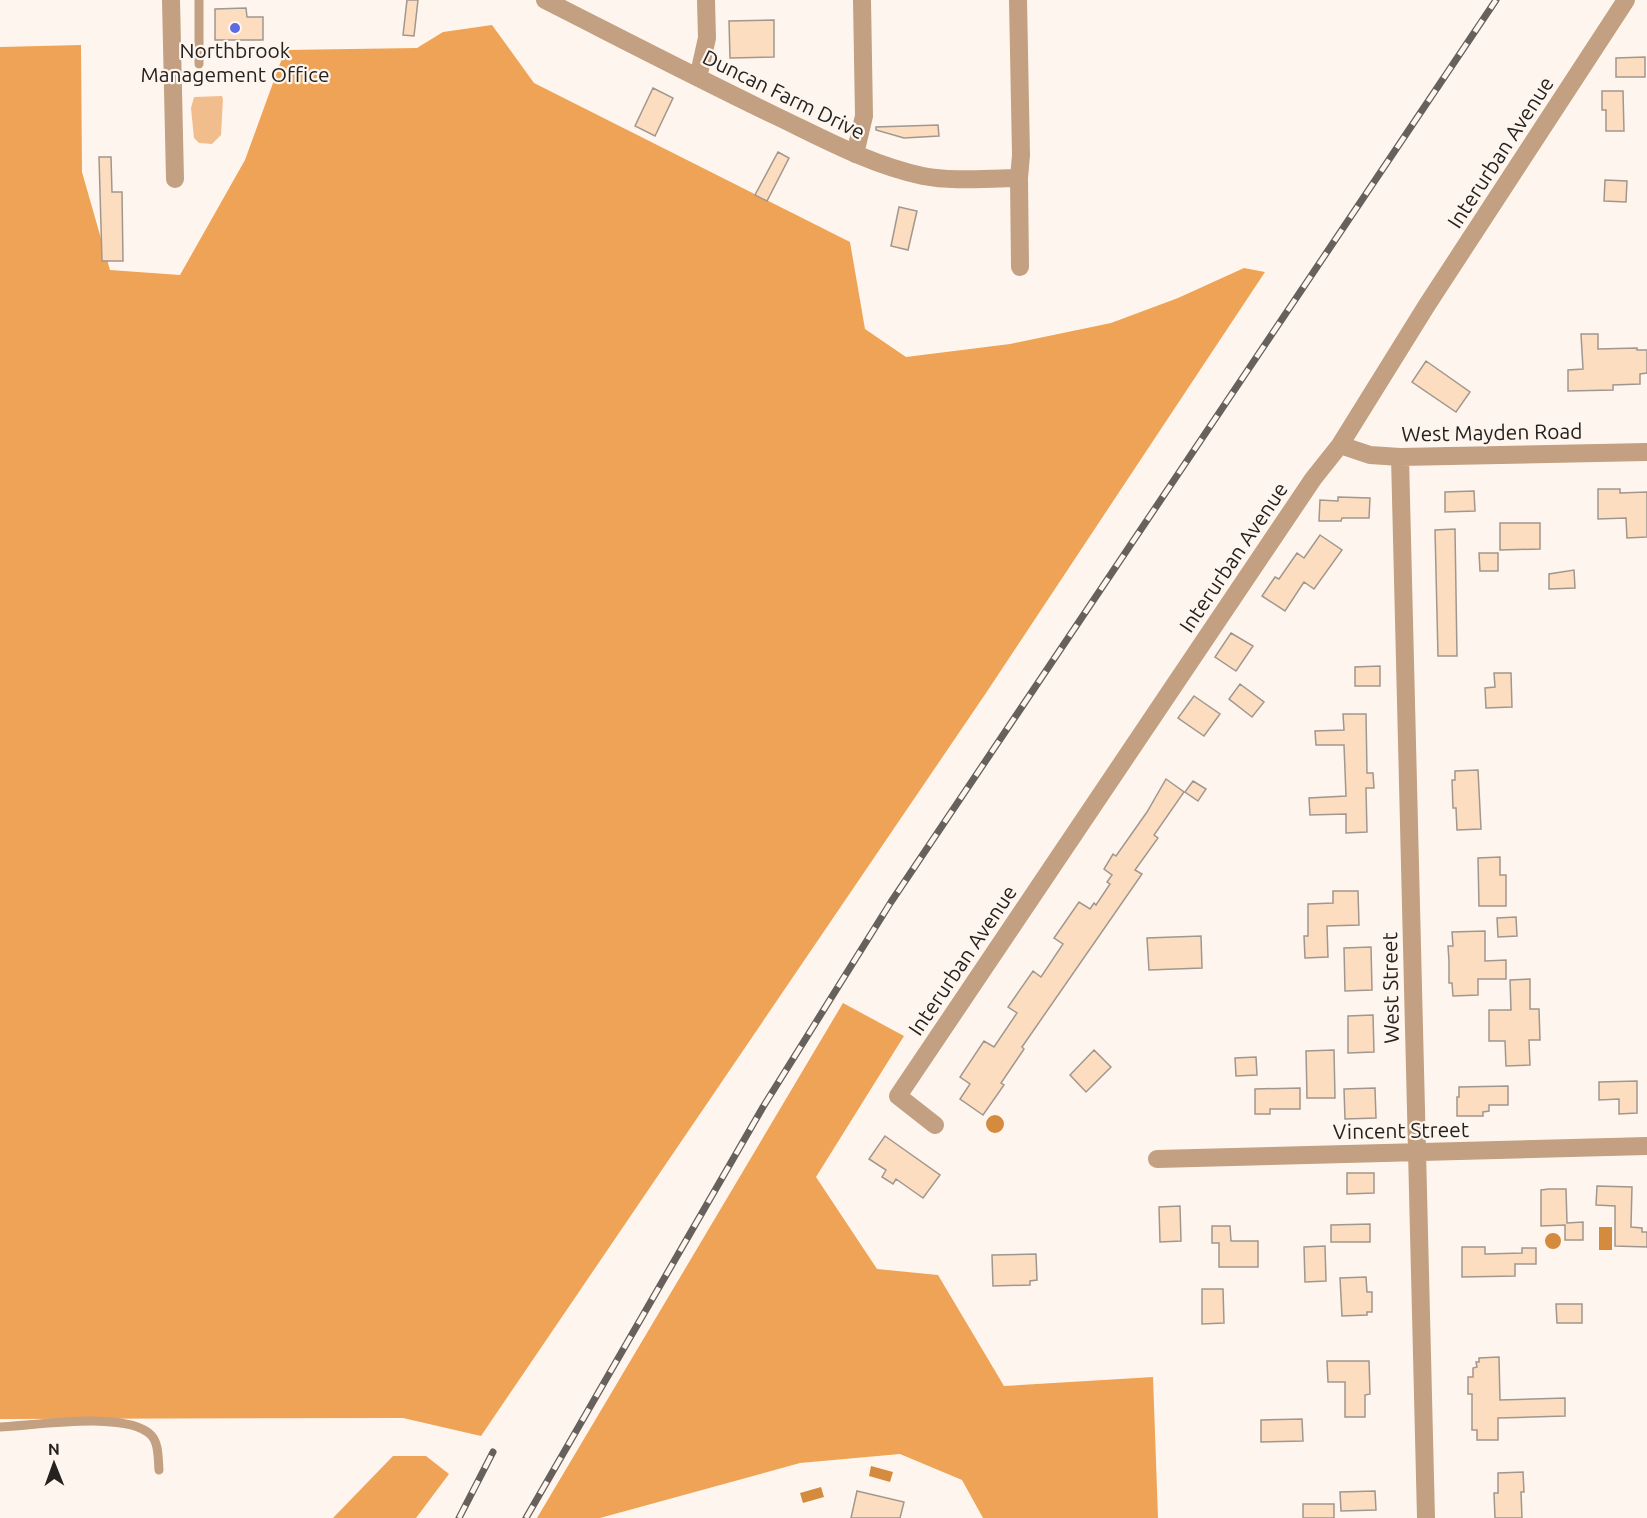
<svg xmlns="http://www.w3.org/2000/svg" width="1647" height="1518" font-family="Ubuntu,sans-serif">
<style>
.green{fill:#f1bd8c}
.forest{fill:#efa356}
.water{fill:#d58b3d}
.building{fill:#fcddc0;stroke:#a1978e;stroke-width:1.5}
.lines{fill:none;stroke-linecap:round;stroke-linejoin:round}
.lane{stroke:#c2a081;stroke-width:9}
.street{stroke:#c2a081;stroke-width:18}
.rail-casing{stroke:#66615c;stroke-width:7}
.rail{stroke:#fef6ee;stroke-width:4.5;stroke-dasharray:14;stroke-linecap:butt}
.poi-dot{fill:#5c6be2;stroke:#fef6ee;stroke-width:2}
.labels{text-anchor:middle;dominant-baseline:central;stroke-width:4.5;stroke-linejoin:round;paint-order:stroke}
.poi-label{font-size:21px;fill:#26221f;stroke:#fef6ee}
.street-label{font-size:21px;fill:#26221f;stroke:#fef6ee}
</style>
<rect width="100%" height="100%" fill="#fef6ee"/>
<path class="green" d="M222,96l1,3 -2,36 -9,9 -13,-1 -5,-5 -3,-30 3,-11z"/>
<path class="forest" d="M492,25l42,58 316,159 15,87 41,28 104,-13 101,-21 67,-25 66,-30 21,4 -279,421 -505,743 -78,-18 -403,1v-1372l81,-2 1,127 28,98 70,5 65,-115 40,-110 132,-2 26,-16z
M843,1003l61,33 -88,141 61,92 61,6 66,111 149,-9 5,141h-175l-21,-38 -62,-26 -100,9 -200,55h-63z
M393,1456h33l23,18 -33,44h-83z"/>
<path class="water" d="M986 1124a9 9 0 1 1 18 0a9 9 0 1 1-18 0Z
M1599,1227h13v23h-13z
M1545 1241a8 8 0 1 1 16 0a8 8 0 1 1-16 0Z
M871,1466l22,6 -3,10 -21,-6z
M821,1487l3,10 -21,6 -3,-10z"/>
<path class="building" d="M407,0h11l-4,36 -11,-1z
M246,8l1,9h16v23h-48v-31z
M774,20v37l-44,1 -1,-37z
M1645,57v20h-29v-19z
M653,88l20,10 -18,38 -20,-10z
M1602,91h21l1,40h-18v-21h-4z
M938,125l1,11 -35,2 -28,-8v-3z
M778,152l11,6 -22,43 -12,-6z
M99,157h12l1,35h10l1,69h-21z
M1605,180l22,1 -1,21 -22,-1z
M899,207l18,4 -9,39 -17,-4z
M1581,334h17v15l39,-1v2h10v23l-7,1v10l-27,1v5l-45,1v-21l15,-1z
M1426,361l44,31 -14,20 -44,-30z
M1598,489h22v4l27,-1v45l-20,1 -1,-20 -28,1z
M1474,491l1,20 -30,1v-20z
M1338,497l32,1 -1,20h-27l-1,3h-22l1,-21 18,1z
M1500,523h40v26l-40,1z
M1455,529l2,127h-19l-3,-126z
M1320,535l22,15 -28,39 -10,-7 -19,29 -23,-15 13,-19 4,2 18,-26 7,5z
M1479,553h19v18h-18z
M1574,570l1,18 -26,1v-15z
M1231,633l22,13 -17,25 -21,-14z
M1380,666v20h-25v-19z
M1494,673h17l1,34 -26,1 -1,-20 10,-1z
M1240,684l24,18 -12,15 -23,-18z
M1194,696l26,18 -16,22 -26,-18z
M1343,714h23l1,59h6l1,15h-8l1,44 -21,1v-19l-36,1 -1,-17 37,-2 -2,-51h-28l-1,-14 29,-1z
M1478,770l3,59 -24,1 -1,-22h-3l-1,-28h3v-9z
M1166,779l18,13 -30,43 4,3 -23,32 7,4 -120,173 2,2 -23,34 3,2 -21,30 -23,-16 10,-15 -10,-7 24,-36 10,6 23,-34 -9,-6 25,-36 8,6 22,-33 -9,-6 25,-36 11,7 4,-6 2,2 14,-21 -3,-2 5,-7 -8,-6 9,-15 3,2 31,-44z
M1193,781l13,8 -8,12 -13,-9z
M1500,857v18h6v31h-27l-1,-48z
M1333,891h25l1,34 -32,1 1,31 -23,1 -1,-22h4v-32l25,-1z
M1516,917l1,19 -19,1 -1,-19z
M1485,931v30l21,-1v19h-28v16l-25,1 -1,-13h-3v-22l-1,-15h5l-1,-14z
M1201,936l1,32 -53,2 -2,-32z
M1371,947l1,43 -27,1 -1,-43z
M1530,979v30h9l1,31h-11l1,25 -24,1 -1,-25h-16v-31h22l-1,-30z
M1373,1015l1,37 -26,1v-37z
M1094,1050l17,17 -25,25 -16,-17z
M1334,1050l1,48h-28l-1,-47z
M1256,1057l1,18 -21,1 -1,-18z
M1637,1081v32l-18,1v-15l-20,1v-18z
M1508,1086v19h-19v6l-6,1v4h-26v-19h2v-10z
M1300,1088v21h-30v5h-15v-25z
M1375,1088l1,30 -31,1 -1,-30z
M885,1136l55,39 -17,23 -27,-19 -3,5 -11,-7 4,-7 -17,-11z
M1347,1173h27v20l-27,1z
M1597,1186l35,1 -1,40 11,1v4h5v15l-32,-1v-40l-19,-1z
M1549,1189h17l1,34 16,-1v18h-18v-15l-24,1v-36z
M1180,1206l1,35 -21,1 -1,-35z
M1370,1224v18h-39v-17z
M1212,1226h18l1,15h27v26h-39v-24h-7z
M1325,1246l1,35 -21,1 -1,-35z
M1462,1247h23v7l37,-1v-5h14v16h-21v12l-53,1z
M1036,1254l1,26 -7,1v4l-37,1 -1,-31z
M1366,1277l1,15h5v20h-5v3l-25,1 -2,-38z
M1202,1289h21l1,34 -22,1z
M1556,1304h26v19h-25z
M1499,1357l1,43 65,-2v18l-67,2v22h-21v-10h-5v-36h-4v-17h5v-9l4,-1 -1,-5h3v-4z
M1327,1361h42l1,33 -5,1v22h-20v-35h-17z
M1302,1419l1,22 -42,1v-22z
M1523,1472l1,20h-3l1,26h-27l-1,-25h4v-20z
M857,1491l47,11 -4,16h-49z
M1375,1491l1,19 -35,1 -1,-19z
M1303,1504h31v14h-31z"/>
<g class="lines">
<path class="lane" d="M199,64v-64
M0,1427c34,-1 127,-17 151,8 8,8 7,24 8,35"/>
<path class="street" d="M171,0l4,179
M545,0c77,39 154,79 231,116 48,23 95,49 147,60 31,6 65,2 96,2
M1018,0l3,155 -2,23 1,89
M698,78l9,-40 -1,-38
M855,154l9,-38 -2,-116
M1340,445l30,10 30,2 247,-5
M1400,457l26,1061
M935,1125l-37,-29 415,-617 27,-34 87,-140 199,-305
M1157,1159l490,-13"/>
<defs>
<path id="rail" d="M459,1518l34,-66
M526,1518l237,-411 128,-205 605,-902"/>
</defs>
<use href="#rail" class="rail-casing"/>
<use href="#rail" class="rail"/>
</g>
<circle class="poi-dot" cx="235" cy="28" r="6"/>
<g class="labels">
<g class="poi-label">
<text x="235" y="50">Northbrook<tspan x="235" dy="24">Management Office</tspan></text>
</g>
<g class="street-label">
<text transform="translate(784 94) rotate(26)">Duncan Farm Drive</text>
<text transform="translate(1500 152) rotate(-57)">Interurban Avenue</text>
<text transform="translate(1492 432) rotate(-1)">West Mayden Road</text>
<text transform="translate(1233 557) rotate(-56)">Interurban Avenue</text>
<text transform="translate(962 960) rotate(-56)">Interurban Avenue</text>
<text transform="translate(1390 988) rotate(-91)">West Street</text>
<text transform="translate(1401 1130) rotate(-1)">Vincent Street</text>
</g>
</g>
<g transform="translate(54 1464) rotate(359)" stroke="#fef6ee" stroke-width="4.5" paint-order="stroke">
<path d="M0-4.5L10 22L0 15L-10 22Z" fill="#26221f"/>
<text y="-9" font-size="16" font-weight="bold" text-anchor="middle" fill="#26221f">N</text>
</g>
</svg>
